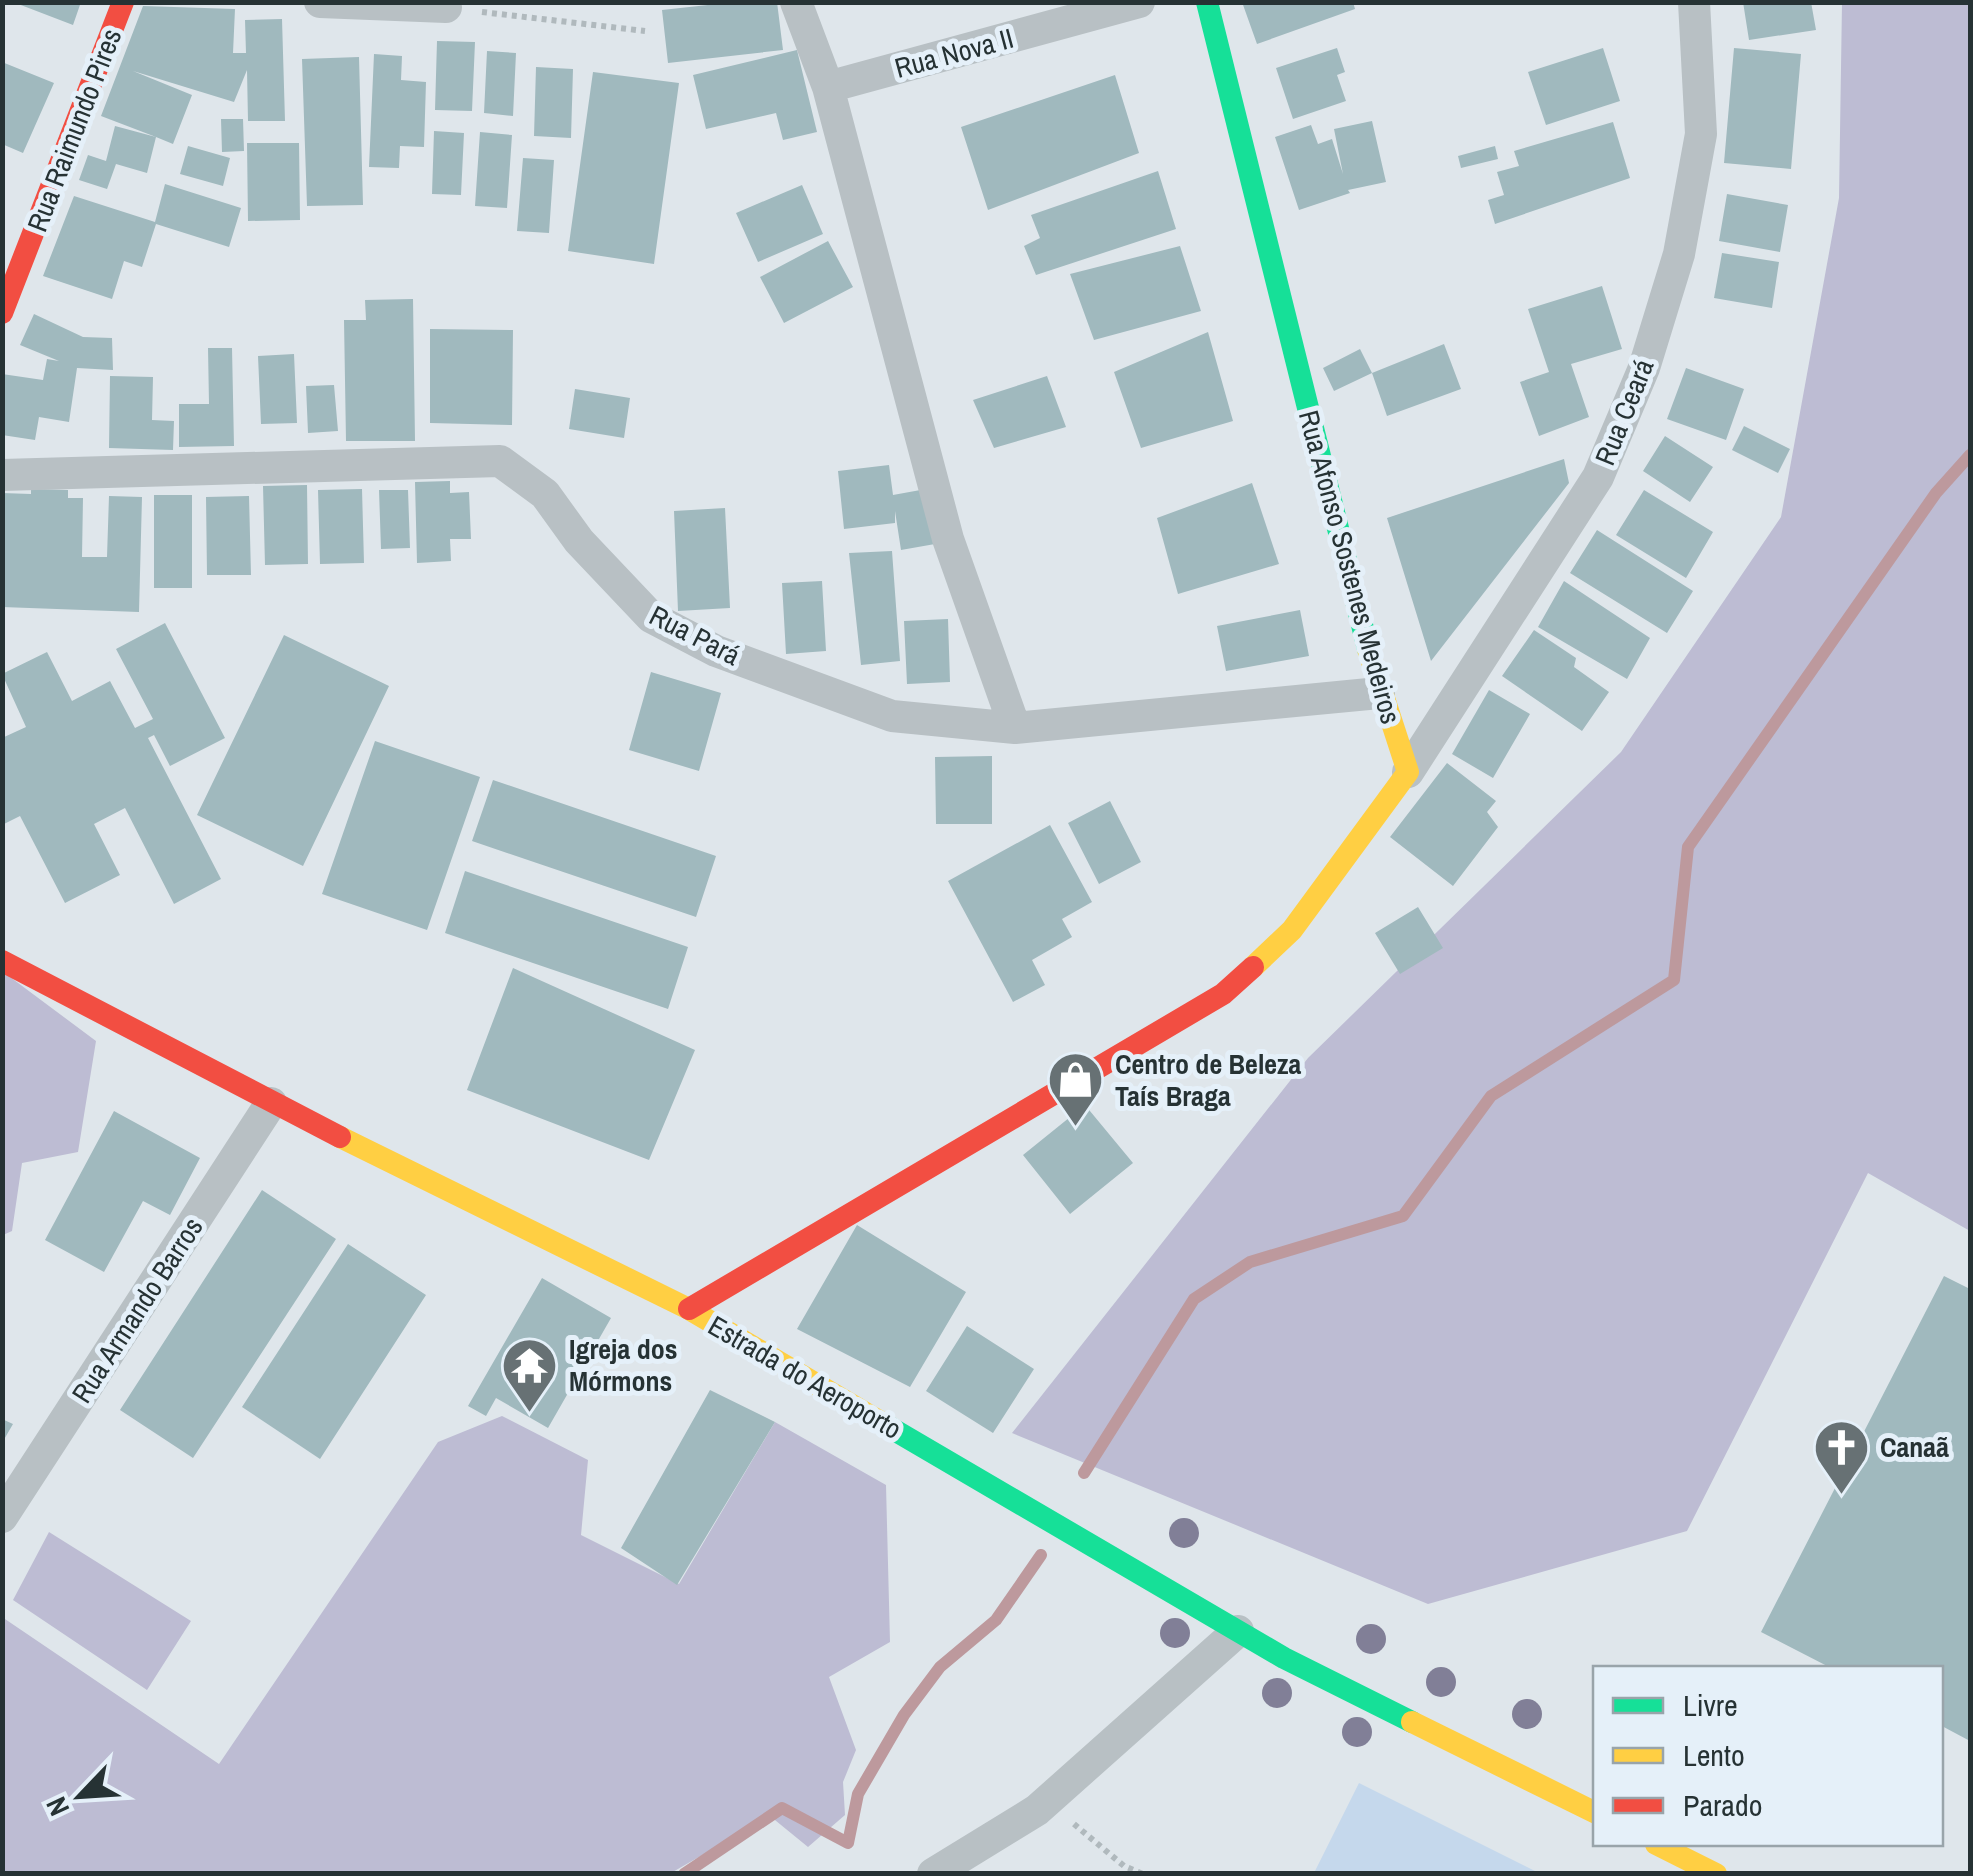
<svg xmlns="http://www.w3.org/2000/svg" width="1973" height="1876" font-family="'Archivo Narrow',sans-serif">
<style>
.green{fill:#bdbcd3}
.sand{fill:#c5d8ec}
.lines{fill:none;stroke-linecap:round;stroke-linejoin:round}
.stream{stroke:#bd999d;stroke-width:12}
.building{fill:#a0b9be}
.path{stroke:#b0b9bd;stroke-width:6;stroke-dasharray:5 5;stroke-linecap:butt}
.street{stroke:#b8c0c4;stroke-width:32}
.fast{stroke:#16e098;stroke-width:22}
.slow{stroke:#ffcf43;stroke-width:22}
.jam{stroke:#f24e42;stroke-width:22}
.tree{fill:#817f97}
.labels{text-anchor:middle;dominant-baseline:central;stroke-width:10;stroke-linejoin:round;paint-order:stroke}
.street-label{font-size:28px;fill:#263234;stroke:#e5f0f9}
.poi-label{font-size:28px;font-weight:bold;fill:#263234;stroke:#e5f0f9;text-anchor:start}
</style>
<rect width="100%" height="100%" fill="#dfe6eb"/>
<path class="green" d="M1842,3h128v1228l-102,-58 -181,358 -259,73 -416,-171 296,-375 313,-306 160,-235 58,-319z
M2,971l94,70 -18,111 -56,11 -10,68 -9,4z
M502,1416l86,44 -7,75 98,49 96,-162 111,63 4,157 -61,35 27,73 -13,32 2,33 -37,32 -38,-31 -99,57h-668l-1,-256 217,147 219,-322z
M49,1532l142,89 -44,69 -134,-90z"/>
<path class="sand" d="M1359,1783l180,90h-225z"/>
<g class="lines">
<path class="stream" d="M1084,1473l110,-174 56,-37 153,-46 88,-120 183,-116 14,-133 248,-354 34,-38
M684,1874l98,-66 66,35 10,-49 46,-79 36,-48 56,-47 45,-65"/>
</g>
<path class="building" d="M13,2h68l-8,23z
M735,2h42l6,48 -115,13 -6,-53z
M1242,2h111l2,7 -98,35z
M1743,2h68l5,28 -67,10z
M143,6l92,3 -2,44h13l-1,-33 37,-1 3,102h-37l-1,-51 -13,32 -101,-31 59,24 -19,49 -17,-7 -9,36 -31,-9 -9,25 -28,-9 9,-25 18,6 9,-35 41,11 -55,-21z
M437,41l38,1 -3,69 -37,-1z
M1337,48l8,24 -8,3 9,26 -53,18 -17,-51z
M1603,48l17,53 -74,24 -18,-53z
M1734,48l67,6 -10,115 -67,-6z
M797,50l20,82 -34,8 -7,-27 -70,16 -13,-54z
M487,51l29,2 -3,63 -29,-3z
M374,54l28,2 -1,24 25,2 -2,65 -24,-1 -1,22 -30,-1z
M359,57l4,148 -56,1 -5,-147z
M2,62l52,21 -31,70 -21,-9z
M536,67l37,2 -2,69 -37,-2z
M593,72l86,11 -25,181 -86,-13z
M1115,75l24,78 -151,57 -27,-83z
M221,119h22l1,32 -22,1z
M1372,121l14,61 -38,8 2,3 -51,17 -24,-73 36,-12 7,19 14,-5 11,35 -9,-45z
M1613,122l17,56 -135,46 -7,-24 16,-5 -7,-23 22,-6 -5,-15z
M434,131l30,2 -3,62 -29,-1z
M480,132l32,3 -5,73 -32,-2z
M247,143h52l1,77 -52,1z
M188,146l42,12 -7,28 -43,-12z
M1495,146l3,13 -37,9 -3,-12z
M523,158l31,2 -5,73 -32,-2z
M1158,171l18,58 -140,46 -12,-29 16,-8 -9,-23z
M165,184l76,24 -12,39 -73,-23 -14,43 -18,-6 -12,38 -69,-23 31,-80 81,26z
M802,185l21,49 -65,28 -22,-49z
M1727,194l61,11 -8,47 -61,-11z
M828,241l25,46 -69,36 -24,-46z
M1180,246l21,65 -107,29 -24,-66z
M1722,253l57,9 -7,46 -58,-10z
M1602,286l20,63 -51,15 18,53 -50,19 -19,-54 29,-10 -21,-63z
M413,299l2,142h-69l-2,-121h22l-1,-20z
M34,314l49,23 29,1 1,32 -36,-2 -8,54 -30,-5 -4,23 -33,-5v-61l41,6 4,-21 12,2 -39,-16z
M430,329l83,1 -1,95 -82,-2z
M1208,332l25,89 -92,27 -27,-76z
M1444,344l17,45 -74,27 -15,-43z
M208,348h24l2,98 -55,1v-43h30z
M1360,349l12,24 -38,18 -11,-23z
M294,354l3,69 -36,1 -3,-68z
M1686,368l58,21 -18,51 -59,-21z
M110,376l43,1 -1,43 22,1 -1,29 -64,-2z
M1047,376l19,51 -72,21 -21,-48z
M334,385l4,46 -30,2 -2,-47z
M575,389l55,9 -6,40 -55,-9z
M1744,426l46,23 -12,24 -46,-23z
M1665,436l48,31 -23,35 -47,-31z
M1564,459l5,24 -138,178 -44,-143z
M889,465l4,30 33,-6 9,55 -34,6 -6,-39v12l-51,6 -6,-58z
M450,481v12l19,-1 2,47h-21l1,22 -34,2 -2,-81z
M1252,483l27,81 -101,30 -21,-76z
M307,485l1,79 -43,1 -2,-79z
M31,489l37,1v8h15l-1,59h25l2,-61 33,1 -3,115 -137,-5v-114l29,1z
M362,489l2,74 -44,1 -2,-74z
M379,490h29l2,58 -29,1z
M1644,490l69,42 -27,46 -70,-43z
M154,495h38v93h-38z
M249,496l2,79h-44l-1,-78z
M725,508l5,100 -52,3 -4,-100z
M1597,530l96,61 -26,42 -97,-60z
M892,551l8,110 -39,4 -12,-112z
M822,581l4,70 -40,3 -4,-71z
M1564,581l86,57 -23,41 -89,-52z
M1300,610l9,46 -83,15 -9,-45z
M948,619l2,63 -43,2 -3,-63z
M165,623l60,115 -55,28 -16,-31 -6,3 73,141 -47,25 -49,-96 -31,16 26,51 -55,28 -45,-87 -18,9v-87l24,-11 -24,-53 45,-22 25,49 38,-20 25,47 18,-9 -37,-70z
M1534,630l42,28 -2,9 35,25 -27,39 -80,-55z
M284,635l105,51 -86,180 -106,-51z
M651,672l70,21 -22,78 -70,-21z
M1489,690l41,24 -37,64 -41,-24z
M375,741l105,36 -53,153 -105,-36z
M992,756v68h-56l-1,-67z
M1447,763l49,38 -9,11 11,15 -45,59 -63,-49z
M493,780l223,76 -20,61 -224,-76z
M1110,801l31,61 -42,22 -31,-61z
M1050,825l42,77 -30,17 10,18 -40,23 13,25 -32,17 -65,-121z
M465,871l223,76 -20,62 -223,-76z
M1418,907l25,41 -43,26 -25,-41z
M513,968l182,82 -46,110 -182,-70z
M1085,1105l48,58 -63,51 -47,-59z
M114,1111l86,47 -30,57 -27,-14 -39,71 -59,-32z
M262,1190l74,49 -143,219 -73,-48z
M857,1225l109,67 -56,95 -113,-58z
M348,1244l78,51 -106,164 -78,-52z
M1944,1276l26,13v452l-30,-16v-57h-109l-70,-36z
M542,1278l69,40 -63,110 -52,-30 -10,18 -18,-10z
M967,1326l67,43 -41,64 -67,-42z
M710,1390l65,32 -98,163 -56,-37z
M2,1419l11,5 -11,19z"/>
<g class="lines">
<path class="path" d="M482,12l163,19
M1074,1824l50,42 19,8"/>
<path class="street" d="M320,2l126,5
M796,2l32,85 120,452 67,189
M828,87l311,-85
M2,475l498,-14 45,33 34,47 72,76 65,34 176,65 123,12 364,-35
M1408,772l190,-295 46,-109 35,-114 22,-120 -7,-132
M2,1517l269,-414
M933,1874l104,-64 201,-179"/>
<path class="fast" d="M1207,2l161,647
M884,1424l400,234 128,64"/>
<path class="slow" d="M1253,967l39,-37 116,-158 -40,-123
M340,1137l349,172 195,115
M1412,1722l184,91
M1656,1844l60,30"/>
<path class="jam" d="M2,313l121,-311
M2,961l338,176
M689,1309l534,-315 30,-27"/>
</g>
<g class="tree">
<circle cx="1184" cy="1533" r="15"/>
<circle cx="1175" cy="1633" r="15"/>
<circle cx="1371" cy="1639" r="15"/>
<circle cx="1441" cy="1682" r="15"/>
<circle cx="1277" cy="1693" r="15"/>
<circle cx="1527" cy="1714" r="15"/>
<circle cx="1357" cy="1732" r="15"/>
</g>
<defs>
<symbol id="shop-pin" viewBox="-11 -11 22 30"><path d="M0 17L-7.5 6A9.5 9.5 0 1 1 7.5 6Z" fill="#677174" stroke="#e5f0f9"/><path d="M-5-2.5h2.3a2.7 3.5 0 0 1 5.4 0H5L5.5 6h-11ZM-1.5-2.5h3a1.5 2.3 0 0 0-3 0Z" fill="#fff"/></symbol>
<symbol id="temple-pin" viewBox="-11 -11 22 30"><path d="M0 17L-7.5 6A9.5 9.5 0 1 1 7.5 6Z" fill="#677174" stroke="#e5f0f9"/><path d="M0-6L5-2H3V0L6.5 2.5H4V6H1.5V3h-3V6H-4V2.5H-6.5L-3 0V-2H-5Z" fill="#fff"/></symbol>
<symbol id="church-pin" viewBox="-11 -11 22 30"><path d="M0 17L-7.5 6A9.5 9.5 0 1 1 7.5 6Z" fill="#677174" stroke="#e5f0f9"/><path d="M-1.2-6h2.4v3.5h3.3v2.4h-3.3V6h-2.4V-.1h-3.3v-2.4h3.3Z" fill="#fff"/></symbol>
</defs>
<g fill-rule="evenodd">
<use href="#shop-pin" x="1044" y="1048" width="63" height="86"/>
<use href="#temple-pin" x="498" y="1334" width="63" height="86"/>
<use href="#church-pin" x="1810" y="1416" width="63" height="86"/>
</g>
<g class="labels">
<g class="street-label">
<text transform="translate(954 53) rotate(-15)">Rua Nova II</text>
<text transform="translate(74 130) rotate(-69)">Rua Raimundo Pires</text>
<text transform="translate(1624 412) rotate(-68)">Rua Ceará</text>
<text transform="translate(1350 567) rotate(75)">Rua Afonso Sostenes Medeiros</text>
<text transform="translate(695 635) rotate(27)">Rua Pará</text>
<text transform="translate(137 1310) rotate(-57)">Rua Armando Barros</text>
<text transform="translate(805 1377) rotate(30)">Estrada do Aeroporto</text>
</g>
<g class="poi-label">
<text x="1115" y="1064">Centro de Beleza<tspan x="1115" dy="32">Taís Braga</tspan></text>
<text x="569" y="1349">Igreja dos<tspan x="569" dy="32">Mórmons</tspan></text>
<text x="1880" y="1447">Canaã</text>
</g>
</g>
<rect width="1973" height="1876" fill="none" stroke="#263234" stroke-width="10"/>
<rect x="1593" y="1666" width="350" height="180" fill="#e5f0f9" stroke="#99a4aa" stroke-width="2.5"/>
<rect x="1613" y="1698" width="50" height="15" fill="#16e098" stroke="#99a4aa" stroke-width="2.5"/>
<text x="1683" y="1716" font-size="30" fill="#263234">Livre</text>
<rect x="1613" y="1748" width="50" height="15" fill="#ffcf43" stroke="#99a4aa" stroke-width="2.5"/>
<text x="1683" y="1766" font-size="30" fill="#263234">Lento</text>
<rect x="1613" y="1798" width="50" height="15" fill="#f24e42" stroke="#99a4aa" stroke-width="2.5"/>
<text x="1683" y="1816" font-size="30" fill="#263234">Parado</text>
<g transform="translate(80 1796) rotate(245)" stroke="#e5f0f9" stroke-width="8" paint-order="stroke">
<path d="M0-8L18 38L0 25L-18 38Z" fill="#263234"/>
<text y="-15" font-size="28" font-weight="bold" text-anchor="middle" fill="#263234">N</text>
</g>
</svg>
